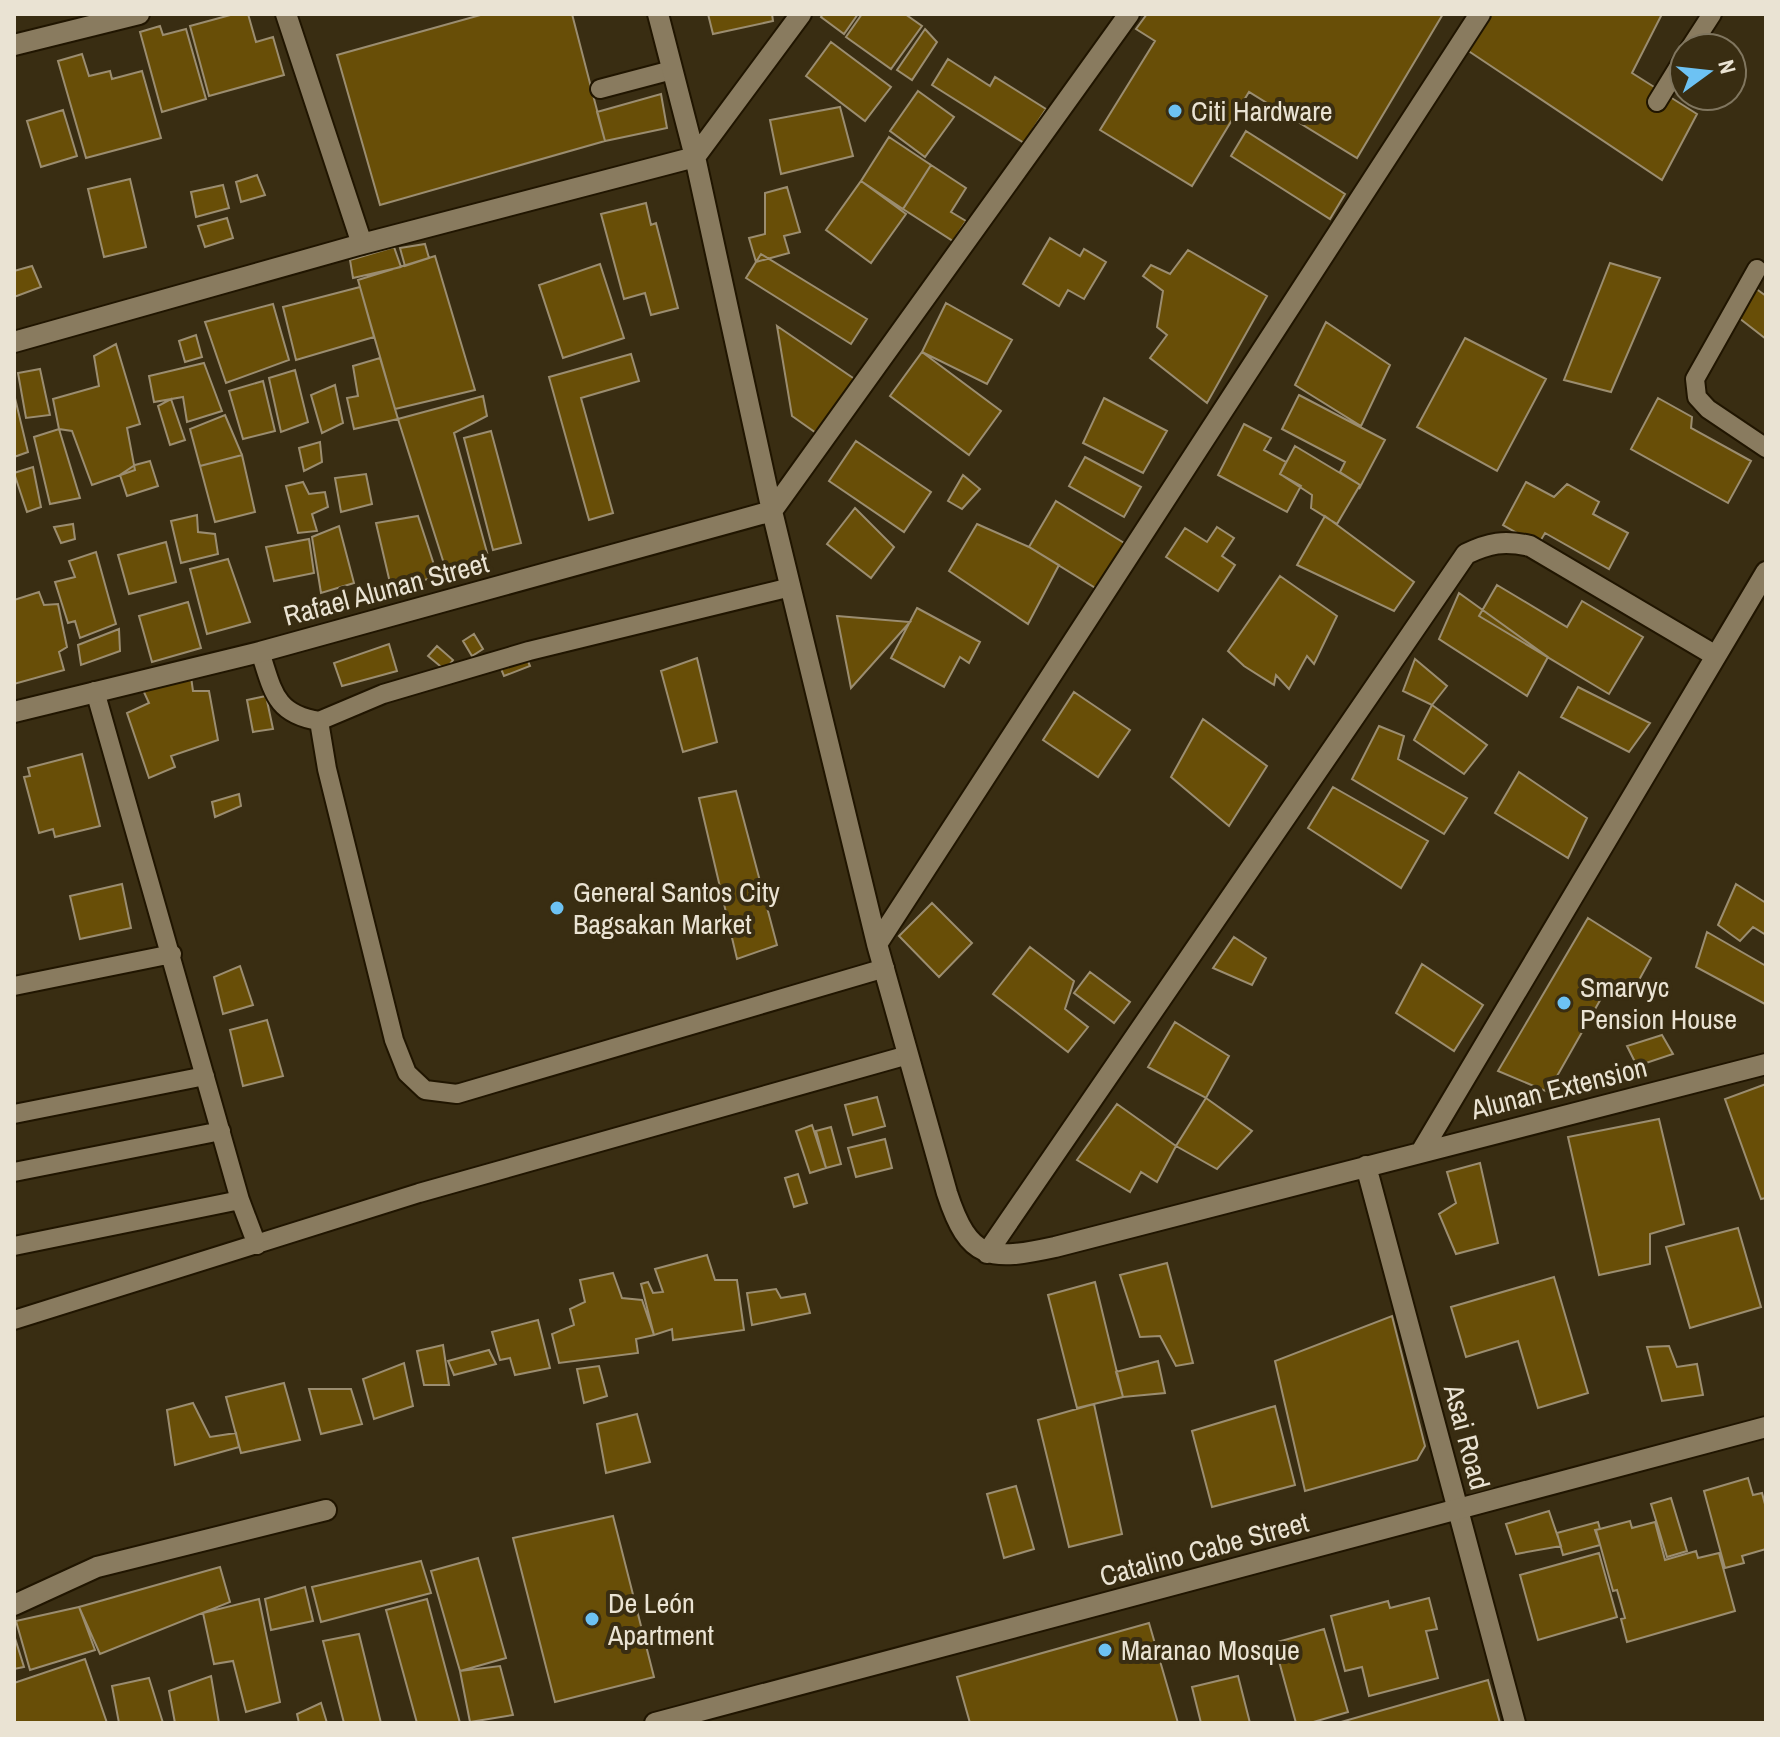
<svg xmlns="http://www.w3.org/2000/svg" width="1780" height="1737" font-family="'Archivo Narrow',sans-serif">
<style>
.building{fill:#684e07;stroke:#9b8d70;stroke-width:2}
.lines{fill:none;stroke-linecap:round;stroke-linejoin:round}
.service-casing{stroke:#201500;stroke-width:22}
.minor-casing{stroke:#201500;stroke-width:24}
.tertiary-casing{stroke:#201500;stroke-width:24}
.service{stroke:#897b5f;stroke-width:18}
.minor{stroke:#897b5f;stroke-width:20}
.tertiary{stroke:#897b5f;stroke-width:20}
.poi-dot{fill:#6dc2f3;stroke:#392d12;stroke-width:3}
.labels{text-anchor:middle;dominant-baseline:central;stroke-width:8;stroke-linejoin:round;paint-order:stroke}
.poi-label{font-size:28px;fill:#eae3d3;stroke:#392d12;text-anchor:start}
.street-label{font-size:28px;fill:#eae3d3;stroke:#392d12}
</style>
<rect width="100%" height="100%" fill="#392d12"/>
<path class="building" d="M234,14h14l8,28 17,-5 11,38 -75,21 -19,-70z
M484,14h88l33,127 -225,64 -43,-150z
M708,14h64l1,7 -60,13z
M823,14h35l-14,20 -23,-17z
M862,14h43l17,12 -31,43 -45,-32z
M1147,14h296l-86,144 -108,-66 -57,94 -92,-56 55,-89 -19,-12z
M1490,14h172l-30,59 65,41 -35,66 -195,-130z
M160,26l3,9 23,-6 20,70 -44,13 -22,-80z
M925,29l12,13 -25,38 -15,-10z
M831,42l60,45 -26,34 -59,-45z
M82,54l7,22 21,-5 2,8 30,-8 19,67 -75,20 -28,-97z
M948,59l42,27 5,-9 51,32 -22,34 -92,-58z
M918,91l36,26 -29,40 -35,-26z
M661,94l6,34 -62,13 -8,-29z
M840,107l13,49 -72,18 -11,-54z
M63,110l14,46 -36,11 -14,-46z
M1246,131l99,63 -15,25 -99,-63z
M889,137l42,28 -28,44 -42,-28z
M931,165l35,23 -15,24 15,9 -13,20 -50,-32z
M257,175l8,20 -24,7 -5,-20z
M130,179l16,68 -42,10 -16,-68z
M861,181l45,33 -35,49 -45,-33z
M223,185l6,23 -33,9 -5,-25z
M787,187l13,45 -16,4 5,17 -33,9 -7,-24 16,-4v-41z
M646,203l5,22 5,-2 22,85 -27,7 -6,-22 -21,6 -23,-85z
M227,218l6,20 -28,9 -7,-21z
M1050,238l30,18 4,-7 22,13 -22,37 -16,-9 -9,16 -36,-22z
M425,244l4,14 -24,8 -5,-18z
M394,247l7,20 -48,11 -3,-18z
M1188,250l79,46 -60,107 -57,-45 17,-23 -10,-8 6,-36 -20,-15 8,-11 19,9z
M761,254l106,65 -16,25 -105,-66z
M435,256l40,134 -80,19 -37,-129z
M1610,263l50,15 -49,114 -47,-12z
M600,264l24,74 -61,20 -24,-73z
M32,266l9,21 -27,10v-26z
M360,287l14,50 -78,23 -13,-53z
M1755,288l11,8v43l-27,-21z
M946,303l66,37 -25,44 -65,-32z
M273,304l16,56 -63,23 -21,-61z
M1326,322l64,43 -29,61 -66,-41z
M777,326l79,54 -37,55 -27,-19z
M196,335l6,22 -17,5 -6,-21z
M1465,338l81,41 -49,92 -80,-44z
M116,344l24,80 -13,4 8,42 -43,15 -20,-54 -13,-2 -6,-30 46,-13 -5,-30z
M922,352l79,59 -32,44 -79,-59z
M631,354l8,27 -58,17 32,115 -24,7 -40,-143z
M380,358l18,61 -44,10 -7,-31 11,-2 -5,-30z
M204,363l18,48 -35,11 -4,-25 -29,5 -5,-26z
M40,369l10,46 -24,3 -8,-45z
M295,370l13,52 -27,10 -12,-54z
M263,381l12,50 -32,8 -14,-48z
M335,385l8,38 -21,10 -11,-38z
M14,394l14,58 -14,5z
M1299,395l86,45 -26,49 1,-4 -20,-13 5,-10 -63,-33z
M483,396l4,20 -33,17 34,123 -42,14 -48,-151z
M1104,398l63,33 -24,42 -60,-30z
M1658,398l34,19 -1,11 60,33 -23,42 -97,-54z
M171,399l14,41 -15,5 -12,-39z
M225,415l17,40 -42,11 -10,-37z
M1244,424l27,14 -7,12 22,12 -6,12 21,12 -14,26 -69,-37z
M59,429l21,69 -30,6 -16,-67z
M491,431l30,112 -28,7 -29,-112z
M856,441l75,51 -27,40 -75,-51z
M320,442l2,20 -18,9 -5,-23z
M1295,446l65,39 -23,39 -26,-16 1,-13 -32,-21z
M242,455l13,57 -40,10 -15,-56z
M1085,457l56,30 -17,30 -55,-31z
M150,461l8,25 -31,10 -7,-21 15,-10z
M33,467l8,40 -14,5 -13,-39z
M366,474l6,30 -31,8 -6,-34z
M963,475l17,14 -18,20 -14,-8z
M303,482l6,12 16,-2 3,15 -16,7 5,17 -19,2 -12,-47z
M1526,482l28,15 13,-13 32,18 -6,12 35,19 -19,36 -64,-36 -7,12 -35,-20z
M1056,501l73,45 -27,46 -73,-45z
M855,508l39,39 -23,31 -44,-34z
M197,515l1,17 17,2 3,20 -37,9 -10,-42z
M418,516l20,61 -47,10 -15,-64z
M1325,516l89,66 -20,29 -97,-46z
M73,524l2,15 -14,4 -7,-16z
M977,524l52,23 30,18 -31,59 -79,-53z
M339,526l15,57 -33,10 -9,-56z
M1217,527l17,11 -12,18 13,9 -17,26 -52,-34 19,-29 22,14z
M309,539l5,34 -40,8 -8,-34z
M166,542l10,40 -47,12 -11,-39z
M96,552l20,72 -36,14 -5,-17 -7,2 -13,-41 20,-5 -6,-16z
M228,559l22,63 -43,12 -17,-65z
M1280,576l57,40 -23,48 -7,-8 -18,33 -13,-14 -2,10 -30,-19 -16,-15z
M1497,585l70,42 15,-26 61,36 -34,57 -130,-78z
M39,592l5,13 14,-1 9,43 -8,5 5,18 -50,14v-84z
M1459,593l89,64 -21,39 -88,-57z
M188,602l13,46 -49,14 -13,-46z
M917,608l63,34 -11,21 -9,-6 -16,30 -53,-29z
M837,616l73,6 -59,66z
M119,629l1,22 -39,14 -3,-20z
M474,634l9,15 -11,7 -9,-15z
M389,644l8,27 -55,15 -8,-23z
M437,646l16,14 -8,10 -17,-14z
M525,654l5,12 -26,10 -5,-12z
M697,658l20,84 -34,10 -22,-81z
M1415,659l32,27 -15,19 -29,-14z
M191,677l2,14h16l9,49 -47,16 4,11 -26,11 -22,-65 22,-10 -6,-13z
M1578,687l72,36 -21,29 -68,-35z
M1074,692l56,38 -32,47 -55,-37z
M266,696l7,33 -20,3 -6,-32z
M1432,705l55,40 -23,29 -50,-34z
M1203,719l64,47 -38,60 -58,-49z
M1379,726l25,10 -6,23 69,39 -23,36 -92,-55z
M82,754l18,72 -45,11 -2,-8 -14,4 -15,-56 6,-1 -2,-8z
M1519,772l68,46 -19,40 -73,-45z
M1333,787l95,54 -27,47 -93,-60z
M736,791l41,154 -40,14 -38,-161z
M239,794l2,12 -26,11 -3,-15z
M122,884l9,44 -51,11 -10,-43z
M1736,884l30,19v32l-13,-8 -13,14 -22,-16z
M932,903l40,40 -33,34 -40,-41z
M1588,918l63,40 -18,33 -22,-10 -63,111 -50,-21z
M1707,932l59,34 -1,38 -69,-37z
M1234,937l32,21 -14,27 -39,-17z
M1030,947l44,34 -9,28 23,18 -20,25 -75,-58z
M1422,964l61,41 -29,46 -58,-38z
M240,966l13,39 -30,9 -9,-37z
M1090,972l40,30 -16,21 -40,-30z
M267,1020l16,56 -40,10 -13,-56z
M1175,1022l54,34 -23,42 -58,-31z
M1662,1035l11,19 -36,12 -10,-20z
M1766,1084v114l-5,1 -36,-100z
M877,1097l8,29 -32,9 -8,-30z
M1206,1098l46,33 -35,38 -41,-23z
M1117,1104l59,42 -19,36 -16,-10 -11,20 -53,-32z
M1659,1119l25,105 -34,10v30l-51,11 -31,-138z
M812,1125l14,43 -16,5 -14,-42z
M831,1127l10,37 -15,4 -10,-37z
M885,1139l7,29 -36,9 -8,-29z
M1480,1163l18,80 -42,11 -17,-40 17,-11 -9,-31z
M798,1174l9,29 -13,4 -9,-29z
M1738,1228l23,79 -71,21 -24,-81z
M707,1255l8,25h22l7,50 -71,10 -1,-11 -18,6 -13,-51 7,-2 5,11 10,-1 -8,-23z
M1167,1263l26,100 -17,3 -16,-30 -20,1 -20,-62z
M613,1273l9,25 20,2 12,35 -18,4 2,14 -79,10 -7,-29 22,-9 -4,-16 15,-7 -5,-22z
M1554,1277l34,116 -50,15 -20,-67 -52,16 -15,-50z
M1095,1282l28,115 -46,11 -29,-113z
M776,1289l5,9 24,-4 5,19 -58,12 -5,-32z
M1392,1316l33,130 -8,14 -112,31 -30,-130z
M538,1320l12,48 -35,7 -5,-17 -10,2 -8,-28z
M443,1345l6,40h-25l-7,-34z
M1669,1346l8,21 20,-3 6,31 -41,6 -15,-54z
M489,1350l7,14 -42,11 -6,-14z
M1158,1361l7,32 -42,4 -7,-25z
M404,1363l9,43 -39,13 -11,-40z
M599,1366l8,30 -23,7 -7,-34z
M284,1383l16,57 -59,13 -15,-56z
M309,1389h42l11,35 -41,10z
M193,1403l17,34 26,-4 3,14 -64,18 -8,-55z
M1094,1404l28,130 -53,13 -31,-127z
M1275,1406l20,79 -83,22 -20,-76z
M637,1414l13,48 -44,11 -9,-49z
M1748,1478l5,17 9,-2 4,15v41l-24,7 2,7 -19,5 -21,-77z
M1016,1486l18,63 -30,9 -17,-64z
M1671,1498l16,53 -20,6 -16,-53z
M1549,1511l12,35 -45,8 -10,-30z
M613,1516l41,161 -99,25 -42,-164z
M1630,1521l2,7 23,-6 10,38 31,-9 2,7 21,-5 16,58 -108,31 -6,-23 4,-1 -8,-28 -4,1 -17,-61z
M1598,1522l2,7 -5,1 5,15 -37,10 -6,-22z
M1599,1553l18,64 -79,23 -18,-65z
M478,1558l28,100 -46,13 -29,-100z
M421,1561l10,32 -110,29 -9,-35z
M220,1567l10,35 -130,52 -21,-47z
M305,1587l8,34 -42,9 -6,-31z
M1429,1598l8,31 -11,2 12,47 -69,18 -7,-29 -17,4 -14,-55 57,-15 2,7z
M259,1599l21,103 -34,10 -13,-51 -19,3 -11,-51z
M427,1599l33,124h-43l-31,-113z
M79,1607l16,43 -65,20 -14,-49z
M1149,1623l29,100h-208l-13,-46z
M1324,1629l24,83 -38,11h-14l-22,-80z
M359,1634l22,89h-37l-21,-82z
M14,1635l10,32 -10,2z
M85,1659l22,64h-93v-40z
M500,1666l13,49 -43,7 -10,-51z
M211,1676l8,47h-44l-6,-32z
M1238,1676l12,47h-49l-9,-36z
M149,1678l14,45h-44l-7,-37z
M1488,1680l12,43h-159v-1z
M321,1703l6,20h-28l-2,-9z"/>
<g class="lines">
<defs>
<path id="service" d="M1690,48l22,-34
M600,89l72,-19
M1657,102l27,-44
M1757,269l-62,110 2,18 11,12 58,39
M791,587l-262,64 -146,43 -64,27 8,48 67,271 13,33 18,17 32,4 428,-126
M260,652c13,38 14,62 59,69
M95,691l145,509 17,45
M14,986l158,-32
M14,1114l191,-38
M14,1172l207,-41
M14,1246l226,-46
M14,1320l405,-127 489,-138"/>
<path id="minor" d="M286,14l76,230
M658,14l37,143 77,354 105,433 70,249c22,68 43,68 108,54l711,-183
M14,45l125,-31
M14,342l348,-98 333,-87 106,-143
M14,712l246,-60 512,-141 357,-497
M877,944l603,-930
M1421,1152l345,-580
M1366,1166l149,557
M987,1253l479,-699c23,-11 38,-14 64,-8l186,110
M14,1605l83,-38 229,-57"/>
<path id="tertiary" d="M655,1723l1111,-296"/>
</defs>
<use href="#service" class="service-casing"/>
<use href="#minor" class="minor-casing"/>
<use href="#tertiary" class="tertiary-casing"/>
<use href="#service" class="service"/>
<use href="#minor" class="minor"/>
<use href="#tertiary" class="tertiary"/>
</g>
<g class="poi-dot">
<circle cx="1175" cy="111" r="8"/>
<circle cx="557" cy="908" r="8"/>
<circle cx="1564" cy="1003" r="8"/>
<circle cx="592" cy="1619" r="8"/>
<circle cx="1105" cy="1650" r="8"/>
</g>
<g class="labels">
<g class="poi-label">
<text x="1191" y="111">Citi Hardware</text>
<text x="573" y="892">General Santos City<tspan x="573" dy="32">Bagsakan Market</tspan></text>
<text x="1580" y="987">Smarvyc<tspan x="1580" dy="32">Pension House</tspan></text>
<text x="608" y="1603">De León<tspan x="608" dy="32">Apartment</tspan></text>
<text x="1121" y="1650">Maranao Mosque</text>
</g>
<g class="street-label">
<text transform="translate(386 589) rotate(-15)">Rafael Alunan Street</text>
<text transform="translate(1559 1088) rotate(-14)">Alunan Extension</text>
<text transform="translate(1467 1437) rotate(75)">Asai Road</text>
<text transform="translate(1204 1549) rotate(-15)">Catalino Cabe Street</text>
</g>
</g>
<rect width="1780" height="1737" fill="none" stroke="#eae3d3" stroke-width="32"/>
<g transform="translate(1708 72) rotate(75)"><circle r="38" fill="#392d12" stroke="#80765f" stroke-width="2"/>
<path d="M0-6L14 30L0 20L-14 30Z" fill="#6dc2f3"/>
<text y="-12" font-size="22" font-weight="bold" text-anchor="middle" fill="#eae3d3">N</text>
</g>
</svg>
